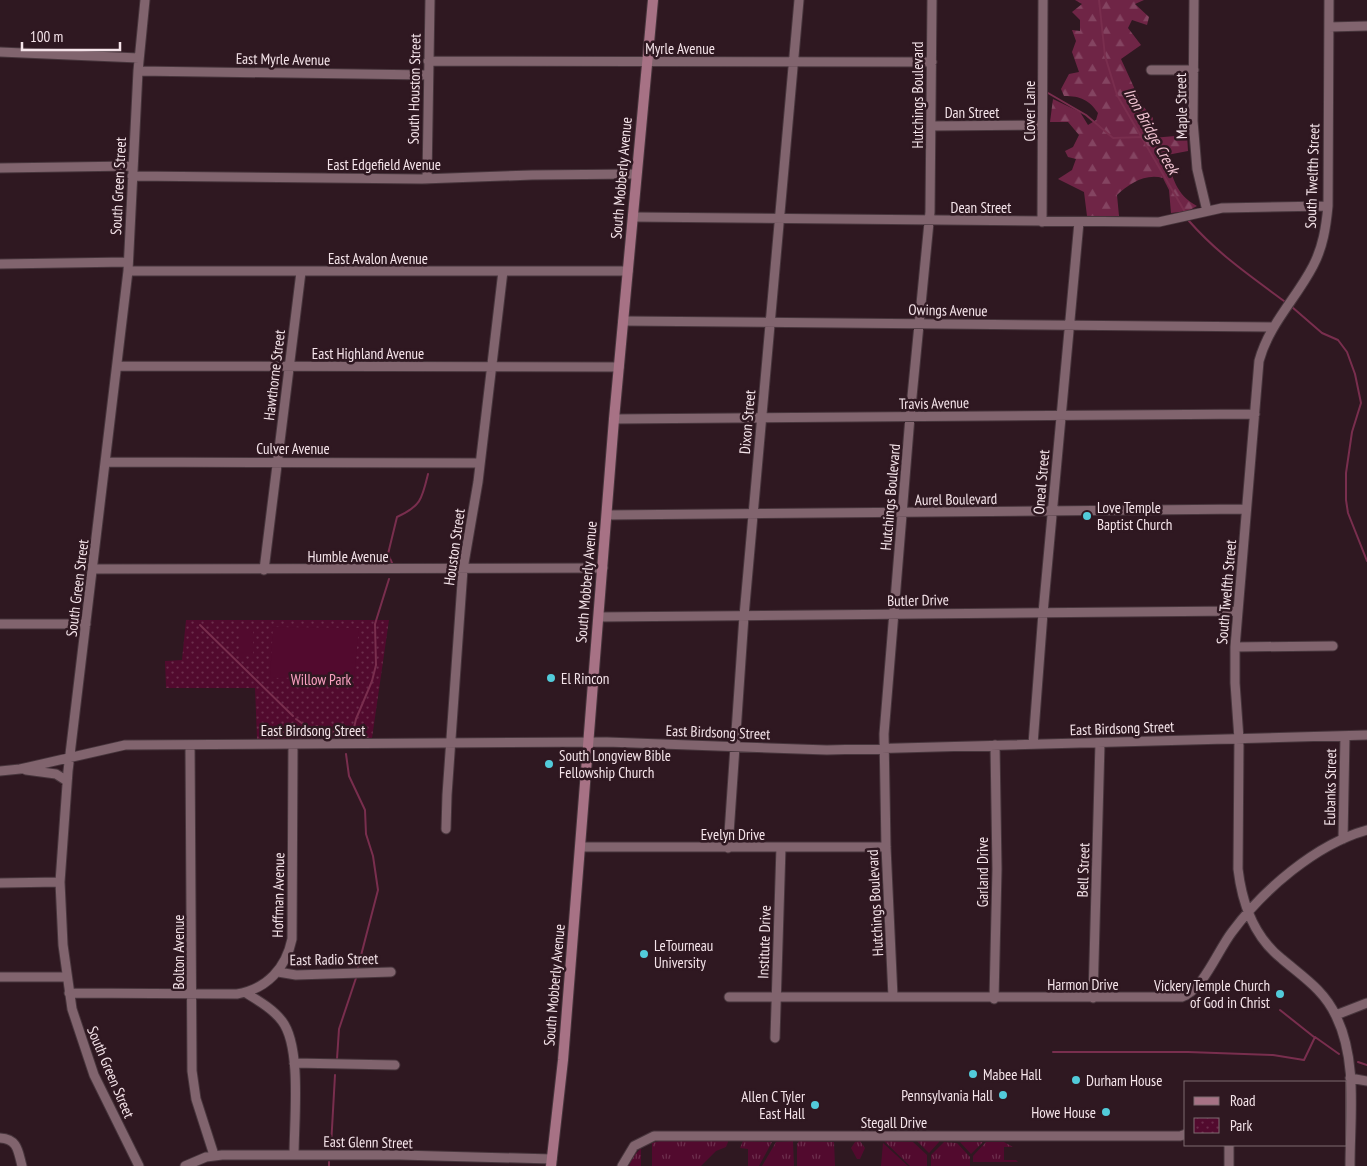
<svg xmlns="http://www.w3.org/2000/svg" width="1367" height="1166" font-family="'PT Sans Narrow',sans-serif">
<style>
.grass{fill:url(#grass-tufts)}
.forest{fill:url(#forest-firs)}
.park{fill:url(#park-dots)}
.pitch{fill:#520a2e}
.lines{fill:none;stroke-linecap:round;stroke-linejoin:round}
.stream{stroke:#792e4e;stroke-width:2}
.minor-casing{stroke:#47353c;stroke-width:11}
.major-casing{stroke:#47353c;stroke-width:12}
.minor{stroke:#81646e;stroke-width:9}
.major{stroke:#a77285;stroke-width:10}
.poi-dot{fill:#52cbda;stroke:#2f1821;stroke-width:2}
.labels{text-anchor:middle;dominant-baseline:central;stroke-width:5;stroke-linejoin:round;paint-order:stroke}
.street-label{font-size:15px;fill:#f5e4ea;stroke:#2f1821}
.poi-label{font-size:15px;fill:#f5e4ea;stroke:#2f1821;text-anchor:start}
.park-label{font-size:15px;fill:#fba2c2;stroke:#2f1821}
.water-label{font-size:16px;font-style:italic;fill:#f1c3d2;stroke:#2f1821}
</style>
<defs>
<pattern id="grass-tufts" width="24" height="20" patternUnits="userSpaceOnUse" patternTransform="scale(1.25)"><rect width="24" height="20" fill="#520a2e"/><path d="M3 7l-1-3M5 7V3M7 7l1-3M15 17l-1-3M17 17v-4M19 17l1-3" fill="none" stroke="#6c2e4c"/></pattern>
<pattern id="forest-firs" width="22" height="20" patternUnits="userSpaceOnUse" patternTransform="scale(1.25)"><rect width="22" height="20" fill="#6f2546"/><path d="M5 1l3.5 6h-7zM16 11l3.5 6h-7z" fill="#844461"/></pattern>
<pattern id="park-dots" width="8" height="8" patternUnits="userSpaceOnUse" patternTransform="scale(1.25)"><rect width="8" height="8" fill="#520a2e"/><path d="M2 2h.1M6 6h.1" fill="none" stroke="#6c2e4c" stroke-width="1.8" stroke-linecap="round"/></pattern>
</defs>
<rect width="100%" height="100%" fill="#2f1821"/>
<path class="grass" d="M659,1141h69v1l-2,5 -10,4 -15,15h-49v-23z
M743,1141l29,1 -13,24h-11v-17l-8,-1z
M793,1141l1,25h-32l14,-24z
M799,1141l35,1 1,24h-38v-22z
M860,1141l5,7 -5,11h-3l-6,-11 4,-6z
M884,1141l29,1 14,13v11h-17z
M917,1141h22v1l-10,11z
M944,1142l13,1 13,14v9h-39v-11z
M960,1142h23l-12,12z
M986,1142h18l9,5h-9v13h12l2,2h-45v-6z
M883,1143l25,23h-27z
M641,1148v18h-12l4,-9z"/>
<path class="forest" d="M1075,0h69l-9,4 14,13 -2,8 -15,-5 -4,8 13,17 -20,14 21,46 11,13 -1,20 35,-3 1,16 -21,4c5,22 9,40 30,51l-9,5 -17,2 -2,-23 -6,-12c-18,-5 -34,6 -46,17l2,21h-32l-3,-24 -26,-13 14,-9 4,-11 -8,-2 -3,-6 8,-4 6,-12 -11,-13h-18l3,-23 27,13 8,13 8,-5 2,-7c-9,-13 -17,-17 -34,-17l-3,-7 8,-15 10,-2 -7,-20 4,-11 -4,-11 8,1v-11l-8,-8 10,-8z"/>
<path class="park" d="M186,620h203l-17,118 -115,1 -2,-51h-89l-1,-27 17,-1z"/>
<path class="pitch" d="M273,627l86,1 -5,49 -84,1z
M239,630h14v26h-14z"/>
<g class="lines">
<path class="stream" d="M1099,0l6,56 12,39 68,117
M1048,93l38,22 27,23 30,-1
M1189,221c28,32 61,55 95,80
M1292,307l30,26 16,7 9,12 8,22 6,29 -9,29 -6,41v27l2,13 19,48
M392,563l-4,-9 9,-37c24,-11 25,-18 31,-43
M200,625l93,91
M296,719l14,10 7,-3 7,4 16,3v3
M340,733l13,-1 3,-13 16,-38 4,-16 -1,-41 14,-45
M346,754l3,22 16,34 1,24 7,22 5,34 -20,77
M1280,1010l34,27
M1053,1052h135l85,3 31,5 11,-23 24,17
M337,1059l2,-30 17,-51
M1358,1062l9,3
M331,1146l4,-71
M329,1166v-4"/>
<defs>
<path id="minor" d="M1194,0l-1,121 4,48 10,42
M1329,0l-1,206c-2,21 -5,41 -15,60 -17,33 -44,58 -54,95l-24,286v36l4,56 -1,130c4,34 16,68 44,90 21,18 42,31 54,57 22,45 14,101 14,150
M1329,27l38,-1
M0,52l139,6
M428,61l504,1
M1151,70h43
M138,71l289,4
M931,126l111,-1
M0,168l132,-2
M132,176l290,3 110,-4 104,-1
M427,179l3,-179
M633,217l526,5 63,-14 106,-2
M1042,222l1,-222
M0,264l128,-2
M128,271h500
M623,321l649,6
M118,366l501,1
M614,419l641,-5
M107,462l373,1
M607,515l639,-6
M94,569l509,-1
M264,570l37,-298
M599,617l638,-6
M0,624h86
M1235,647l98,-1
M1033,744l10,-131 36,-391
M190,745l2,326 4,28 18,56
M26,770l30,4 11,7
M0,771l20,-2 105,-24 482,-3 220,8 540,-15
M446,829l1,-34 16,-226 15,-87 25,-211
M1343,839l2,-103
M581,847h305
M728,848l16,-232 55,-616
M0,883l60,-1
M278,972l18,3 95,-3
M0,977h66
M69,993l168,1c30,-5 49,-26 55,-55l1,-195
M246,993c13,8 27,16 36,28 20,26 12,100 12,134
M729,997h453c21,-7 36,-47 50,-65 31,-42 84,-88 135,-102
M893,997l-7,-150 -2,-113 26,-317 20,-205 2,-212
M1093,998l7,-255
M994,999l3,-130 -2,-124
M1336,1015l31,-12
M775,1038l6,-191
M294,1063l101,2
M1350,1078l17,3
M0,1138c18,1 18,13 22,28
M139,1166l-45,-91 -22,-66 -9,-64 -3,-63 8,-111 60,-500 10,-200 7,-71
M185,1166l21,-9 16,-2h178l152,4
M622,1166l12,-20 20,-10h526l6,-2
M1229,1166v-21"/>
<path id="major" d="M551,1166l12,-106 51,-641 39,-419"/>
</defs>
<use href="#minor" class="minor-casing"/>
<use href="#major" class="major-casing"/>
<use href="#minor" class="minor"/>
<use href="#major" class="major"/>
</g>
<g class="poi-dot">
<circle cx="1087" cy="516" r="5"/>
<circle cx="551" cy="678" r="5"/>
<circle cx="549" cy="764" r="5"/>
<circle cx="644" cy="954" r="5"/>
<circle cx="1280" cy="994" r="5"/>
<circle cx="973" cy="1074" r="5"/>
<circle cx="1076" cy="1080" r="5"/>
<circle cx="1003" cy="1095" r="5"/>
<circle cx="815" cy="1105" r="5"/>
<circle cx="1106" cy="1112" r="5"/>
</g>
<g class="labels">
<g class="street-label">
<text x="680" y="48">Myrle Avenue</text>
<text transform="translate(283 59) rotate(1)">East Myrle Avenue</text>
<text transform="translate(414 89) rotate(-89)">South Houston Street</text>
<text transform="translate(917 95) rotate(-90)">Hutchings Boulevard</text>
<text transform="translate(1181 106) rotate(-91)">Maple Street</text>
<text transform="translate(1029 111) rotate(-90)">Clover Lane</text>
<text x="972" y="112">Dan Street</text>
<text x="384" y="164">East Edgefield Avenue</text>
<text transform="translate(1312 176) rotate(-88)">South Twelfth Street</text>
<text transform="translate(621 178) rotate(-85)">South Mobberly Avenue</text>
<text transform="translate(118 186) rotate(-87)">South Green Street</text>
<text x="981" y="207">Dean Street</text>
<text x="378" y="258">East Avalon Avenue</text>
<text transform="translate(948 310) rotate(1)">Owings Avenue</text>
<text x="368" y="353">East Highland Avenue</text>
<text transform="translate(274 375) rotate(-83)">Hawthorne Street</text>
<text transform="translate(934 403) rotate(-1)">Travis Avenue</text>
<text transform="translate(747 422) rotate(-85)">Dixon Street</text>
<text x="293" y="448">Culver Avenue</text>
<text transform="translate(1041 482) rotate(-85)">Oneal Street</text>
<text transform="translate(890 497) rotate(-85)">Hutchings Boulevard</text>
<text transform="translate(956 499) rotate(-1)">Aurel Boulevard</text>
<text transform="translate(454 547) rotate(-82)">Houston Street</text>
<text x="348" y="556">Humble Avenue</text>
<text transform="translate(586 582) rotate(-85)">South Mobberly Avenue</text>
<text transform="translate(77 588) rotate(-83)">South Green Street</text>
<text transform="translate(1226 592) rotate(-85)">South Twelfth Street</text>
<text transform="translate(918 600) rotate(-1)">Butler Drive</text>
<text transform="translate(1122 728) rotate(-2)">East Birdsong Street</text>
<text x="313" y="730">East Birdsong Street</text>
<text transform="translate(718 732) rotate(2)">East Birdsong Street</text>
<text transform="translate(1330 787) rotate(-89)">Eubanks Street</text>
<text x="733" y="834">Evelyn Drive</text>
<text transform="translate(1083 870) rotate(-88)">Bell Street</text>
<text transform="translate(982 872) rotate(-90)">Garland Drive</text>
<text transform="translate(278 895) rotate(-89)">Hoffman Avenue</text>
<text transform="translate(875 903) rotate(-93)">Hutchings Boulevard</text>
<text transform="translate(764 942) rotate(-88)">Institute Drive</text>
<text transform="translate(178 952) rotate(-90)">Bolton Avenue</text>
<text transform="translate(334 959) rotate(-1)">East Radio Street</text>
<text x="1083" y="984">Harmon Drive</text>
<text transform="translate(554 985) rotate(-85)">South Mobberly Avenue</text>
<text transform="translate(111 1072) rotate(67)">South Green Street</text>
<text x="894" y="1122">Stegall Drive</text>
<text transform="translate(368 1142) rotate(1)">East Glenn Street</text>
</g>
<g class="poi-label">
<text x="1097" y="507">Love Temple<tspan x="1097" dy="17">Baptist Church</tspan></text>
<text x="561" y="678">El Rincon</text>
<text x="559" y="755">South Longview Bible<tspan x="559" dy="17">Fellowship Church</tspan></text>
<text x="654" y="945">LeTourneau<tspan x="654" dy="17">University</tspan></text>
<text x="1270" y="985" text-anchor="end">Vickery Temple Church<tspan x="1270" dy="17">of God in Christ</tspan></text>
<text x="983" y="1074">Mabee Hall</text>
<text x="1086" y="1080">Durham House</text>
<text x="993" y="1095" text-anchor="end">Pennsylvania Hall</text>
<text x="805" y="1096" text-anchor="end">Allen C Tyler<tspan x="805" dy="17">East Hall</tspan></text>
<text x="1096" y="1112" text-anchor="end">Howe House</text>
</g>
<g class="park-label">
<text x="321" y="679">Willow Park</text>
</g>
<g class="water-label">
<text transform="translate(1152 131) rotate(61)">Iron Bridge Creek</text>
</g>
</g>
<rect x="1184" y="1081" width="162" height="65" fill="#2f1821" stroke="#7e6a71"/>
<rect x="1194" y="1097" width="25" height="8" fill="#a77285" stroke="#7e6a71"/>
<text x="1230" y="1106" font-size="15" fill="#f5e4ea">Road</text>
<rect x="1194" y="1118" width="25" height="15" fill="url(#park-dots)" stroke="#7e6a71"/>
<text x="1230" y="1131" font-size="15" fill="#f5e4ea">Park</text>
<path d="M22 42v8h98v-8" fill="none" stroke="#f5e4ea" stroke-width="2.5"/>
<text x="30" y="42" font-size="15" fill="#f5e4ea" stroke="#2f1821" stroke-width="4" paint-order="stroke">100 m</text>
</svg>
